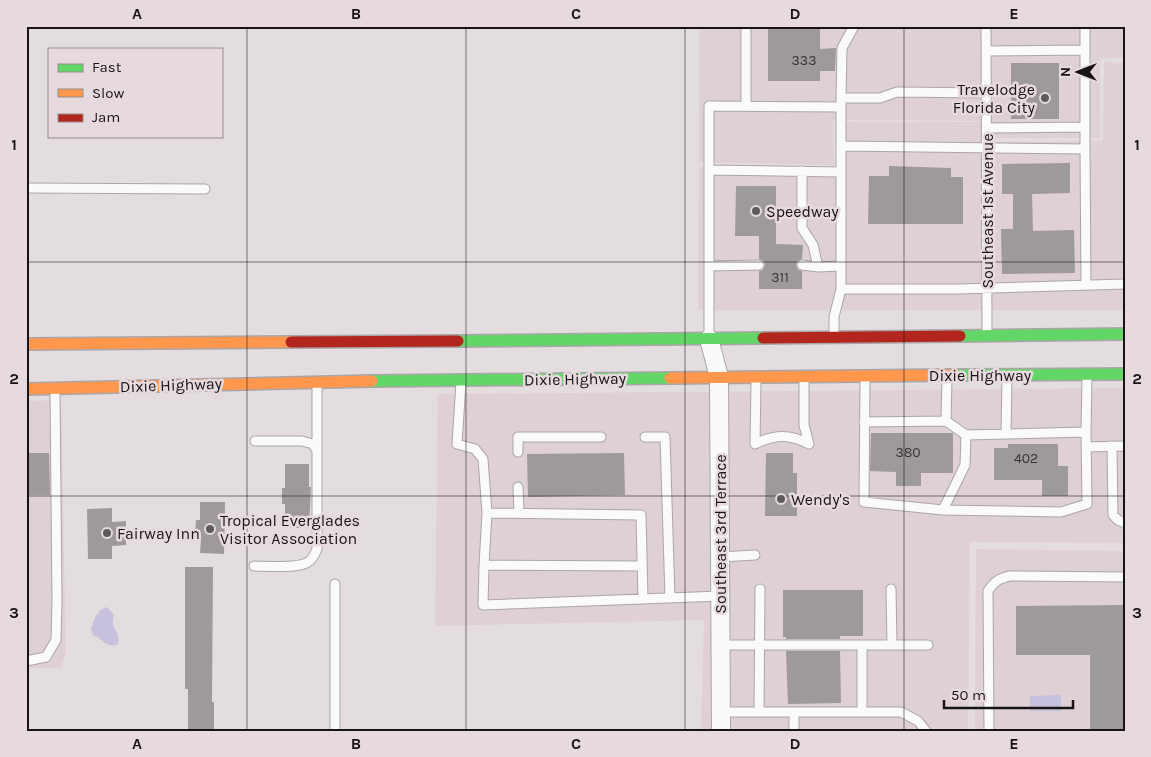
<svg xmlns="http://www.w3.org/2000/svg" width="1151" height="757" font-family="Karla,sans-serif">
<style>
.built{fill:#dfd0d5}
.water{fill:#c7c1dd}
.building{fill:#9e999a}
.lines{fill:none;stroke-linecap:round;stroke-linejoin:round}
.lane-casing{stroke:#aaa5a7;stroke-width:11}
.street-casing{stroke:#aaa5a7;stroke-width:20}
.fast-casing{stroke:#aaa5a7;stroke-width:14}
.slow-casing{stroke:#aaa5a7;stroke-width:14}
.jam-casing{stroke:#aaa5a7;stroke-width:14}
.lane{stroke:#fbfafa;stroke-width:9}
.street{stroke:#fbfafa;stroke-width:18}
.fast{stroke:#63d668;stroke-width:11}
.slow{stroke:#ff974d;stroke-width:11}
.jam{stroke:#b3261e;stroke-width:11}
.grid{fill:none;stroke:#181415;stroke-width:1;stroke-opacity:0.55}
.poi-dot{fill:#5f5a5c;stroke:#e7dadf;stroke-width:2}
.labels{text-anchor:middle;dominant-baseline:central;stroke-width:5;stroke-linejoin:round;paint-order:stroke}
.number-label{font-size:14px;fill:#3a3536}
.poi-label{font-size:16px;fill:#181415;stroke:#e7dadf;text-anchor:start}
.street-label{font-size:16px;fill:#181415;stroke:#e7dadf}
.neatline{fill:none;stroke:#181415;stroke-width:2}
.grid-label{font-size:16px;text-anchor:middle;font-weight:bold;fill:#181415}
</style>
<rect width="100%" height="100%" fill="#e4dde0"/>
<path class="built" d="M699,26h283v95l-149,-1 1,45 -135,-3z
M991,26h134v32h-25v80h-110z
M1104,62l21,1v247h-427l1,-143 138,1 -1,-46h145l1,20 121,-1z
M1125,388v155l-155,-1 -2,189h-267l3,-111 -269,6 3,-232z
M61,400l5,255 -6,13h-34v-267z
M976,549l149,2v180h-150z"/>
<path class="water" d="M107,607l7,8c-5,16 7,15 4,29 -10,6 -16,-6 -25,-9l-2,-6c3,-9 6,-20 16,-22z
M1061,695v16h-31v-15z"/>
<path class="building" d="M768,26h52v23l16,-1 -1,23h-15v10h-52z
M1011,63h48v56h-48z
M1070,163v30l-38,1 1,37 41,-1 1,43 -73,1 -1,-45h12v-35h-11v-30z
M889,166l62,2v9h12v47h-95l1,-48h20z
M736,186h40v58l27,1 -1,14 -5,2 -1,4 2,5 4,1v18h-43v-18l4,-1 2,-5 -1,-4 -5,-2v-23h-24z
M871,433h82v40h-32v13h-25v-14l-26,-1z
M1008,444h50v22h10v30h-26v-16h-48v-32h14z
M26,453h23l1,42h-24z
M624,453l1,42 -97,2 -1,-43z
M766,453h27v20h4v43h-32z
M285,464h24v23h2l-2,41h-24v-24h-3v-16h3z
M200,502h25l-1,52 -24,-1 1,-15h-6l1,-18h4z
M112,508v14l14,-1v24l-14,1v13h-24l-1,-50z
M185,567h28l-1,135h2v29h-26v-42h-3z
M783,590h80v46h-23v3h-54v-2h-3z
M1125,605v126h-35v-76h-74v-49z
M786,651h54l1,52 -53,1z"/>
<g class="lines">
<defs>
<path id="lane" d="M746,26v80
M986,26l1,307
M1085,26v123
M986,51l98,-1
M841,98l1,-50 12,-22
M841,107v182h119l165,-5
M987,128l98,-1
M841,146l244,3 1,136
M709,170l132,2
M802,171v57l11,17 5,22 23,-1
M26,188l179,1
M802,265l16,2
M709,266l50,-1
M709,336v-230l132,1v-9h39l17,-6 90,1
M834,336v-19l7,-28
M804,380v45l5,19
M865,380l-1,122 79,8 22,-45 1,-30 120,-3 1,72 -26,8 -118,-2
M756,381l-1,63c20,-10 35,-10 54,0
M461,382l-4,62 18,5 8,10 4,54 -3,52 158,1
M946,421l1,-42
M864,422l82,-1 20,14
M1086,432l1,-55
M1006,434l1,-57
M645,437h20l5,161
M255,441h47l11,3 4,7
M1112,446l1,69 5,5 7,3
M1086,447l39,-1
M518,452v-15h83
M518,487l1,26
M487,513l154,2 2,84
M721,557l34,-2
M484,565l-1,40 238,-9
M254,566c12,0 44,3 54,-4 5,-3 7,-8 9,-13v-164
M335,584v147
M891,589l1,56
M721,645h207
M862,645v67
M26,661l20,-4 10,-17 1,-39 -2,-211
M721,712h38l1,-123
M759,712h142l17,9 8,10
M794,712v19
M989,731l-1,-140c6,-9 11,-13 22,-15l115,1"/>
<path id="street" d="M709,339l10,38 2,354"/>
<path id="fast" d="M960,336l165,-2
M458,341l305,-3
M956,375l169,-1
M372,381l298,-3"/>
<path id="slow" d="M26,344l265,-2
M670,378l286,-3
M26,389l346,-8"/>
<path id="jam" d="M763,338l197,-2
M291,342l167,-1"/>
</defs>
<use href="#lane" class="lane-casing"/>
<use href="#street" class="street-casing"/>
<use href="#fast" class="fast-casing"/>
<use href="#slow" class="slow-casing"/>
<use href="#jam" class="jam-casing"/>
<use href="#lane" class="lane"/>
<use href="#street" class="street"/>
<use href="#fast" class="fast"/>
<use href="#slow" class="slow"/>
<use href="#jam" class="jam"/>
</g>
<path class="grid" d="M247,26v705M466,26v705M685,26v705M904,26v705M26,262h1099M26,496h1099"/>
<g class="poi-dot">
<circle cx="1045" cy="98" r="5"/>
<circle cx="756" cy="211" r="5"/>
<circle cx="781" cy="499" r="5"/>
<circle cx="210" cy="529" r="5"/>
<circle cx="107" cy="533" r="5"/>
</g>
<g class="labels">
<g class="number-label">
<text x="804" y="60">333</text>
<text x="780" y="277">311</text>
<text x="908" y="452">380</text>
<text x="1026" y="458">402</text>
</g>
<g class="poi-label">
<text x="1035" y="89" text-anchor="end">Travelodge<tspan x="1035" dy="18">Florida City</tspan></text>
<text x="766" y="211">Speedway</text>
<text x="791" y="499">Wendy's</text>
<text x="220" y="520">Tropical Everglades<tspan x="220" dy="18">Visitor Association</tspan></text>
<text x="117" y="533">Fairway Inn</text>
</g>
<g class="street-label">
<text transform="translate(987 211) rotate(-90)">Southeast 1st Avenue</text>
<text x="980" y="375">Dixie Highway</text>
<text transform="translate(575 379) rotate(-1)">Dixie Highway</text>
<text transform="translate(171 385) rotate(-2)">Dixie Highway</text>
<text transform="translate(720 534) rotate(-90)">Southeast 3rd Terrace</text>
</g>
</g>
<rect width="1151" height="757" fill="none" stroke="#e7dadf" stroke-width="55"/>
<rect x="48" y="48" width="175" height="90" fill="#e7dadf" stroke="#948b8e"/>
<rect x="58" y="64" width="25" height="8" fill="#63d668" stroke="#948b8e"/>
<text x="92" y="72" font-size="15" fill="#181415">Fast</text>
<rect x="58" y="89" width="25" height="8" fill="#ff974d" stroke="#948b8e"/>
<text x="92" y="98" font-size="15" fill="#181415">Slow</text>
<rect x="58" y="114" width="25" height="8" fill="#b3261e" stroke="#948b8e"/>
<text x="92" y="122" font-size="15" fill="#181415">Jam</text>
<g transform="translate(1078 72) rotate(270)" stroke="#e7dadf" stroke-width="4" paint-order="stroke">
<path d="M0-4L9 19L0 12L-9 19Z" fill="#181415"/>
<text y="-8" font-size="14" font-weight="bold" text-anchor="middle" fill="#181415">N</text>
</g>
<path d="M944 700v8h129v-8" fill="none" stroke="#181415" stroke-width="2.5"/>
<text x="951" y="700" font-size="15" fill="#181415" stroke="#e7dadf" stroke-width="4" paint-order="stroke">50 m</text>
<rect x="28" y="28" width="1096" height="702" class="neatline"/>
<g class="grid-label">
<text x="137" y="19">A</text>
<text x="356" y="19">B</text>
<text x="576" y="19">C</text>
<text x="795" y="19">D</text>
<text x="1014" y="19">E</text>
<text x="14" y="150">1</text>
<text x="1137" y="150">1</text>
<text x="14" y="384">2</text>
<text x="1137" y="384">2</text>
<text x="14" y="618">3</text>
<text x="1137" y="618">3</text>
<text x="137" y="749">A</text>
<text x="356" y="749">B</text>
<text x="576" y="749">C</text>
<text x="795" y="749">D</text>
<text x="1014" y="749">E</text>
</g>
</svg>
